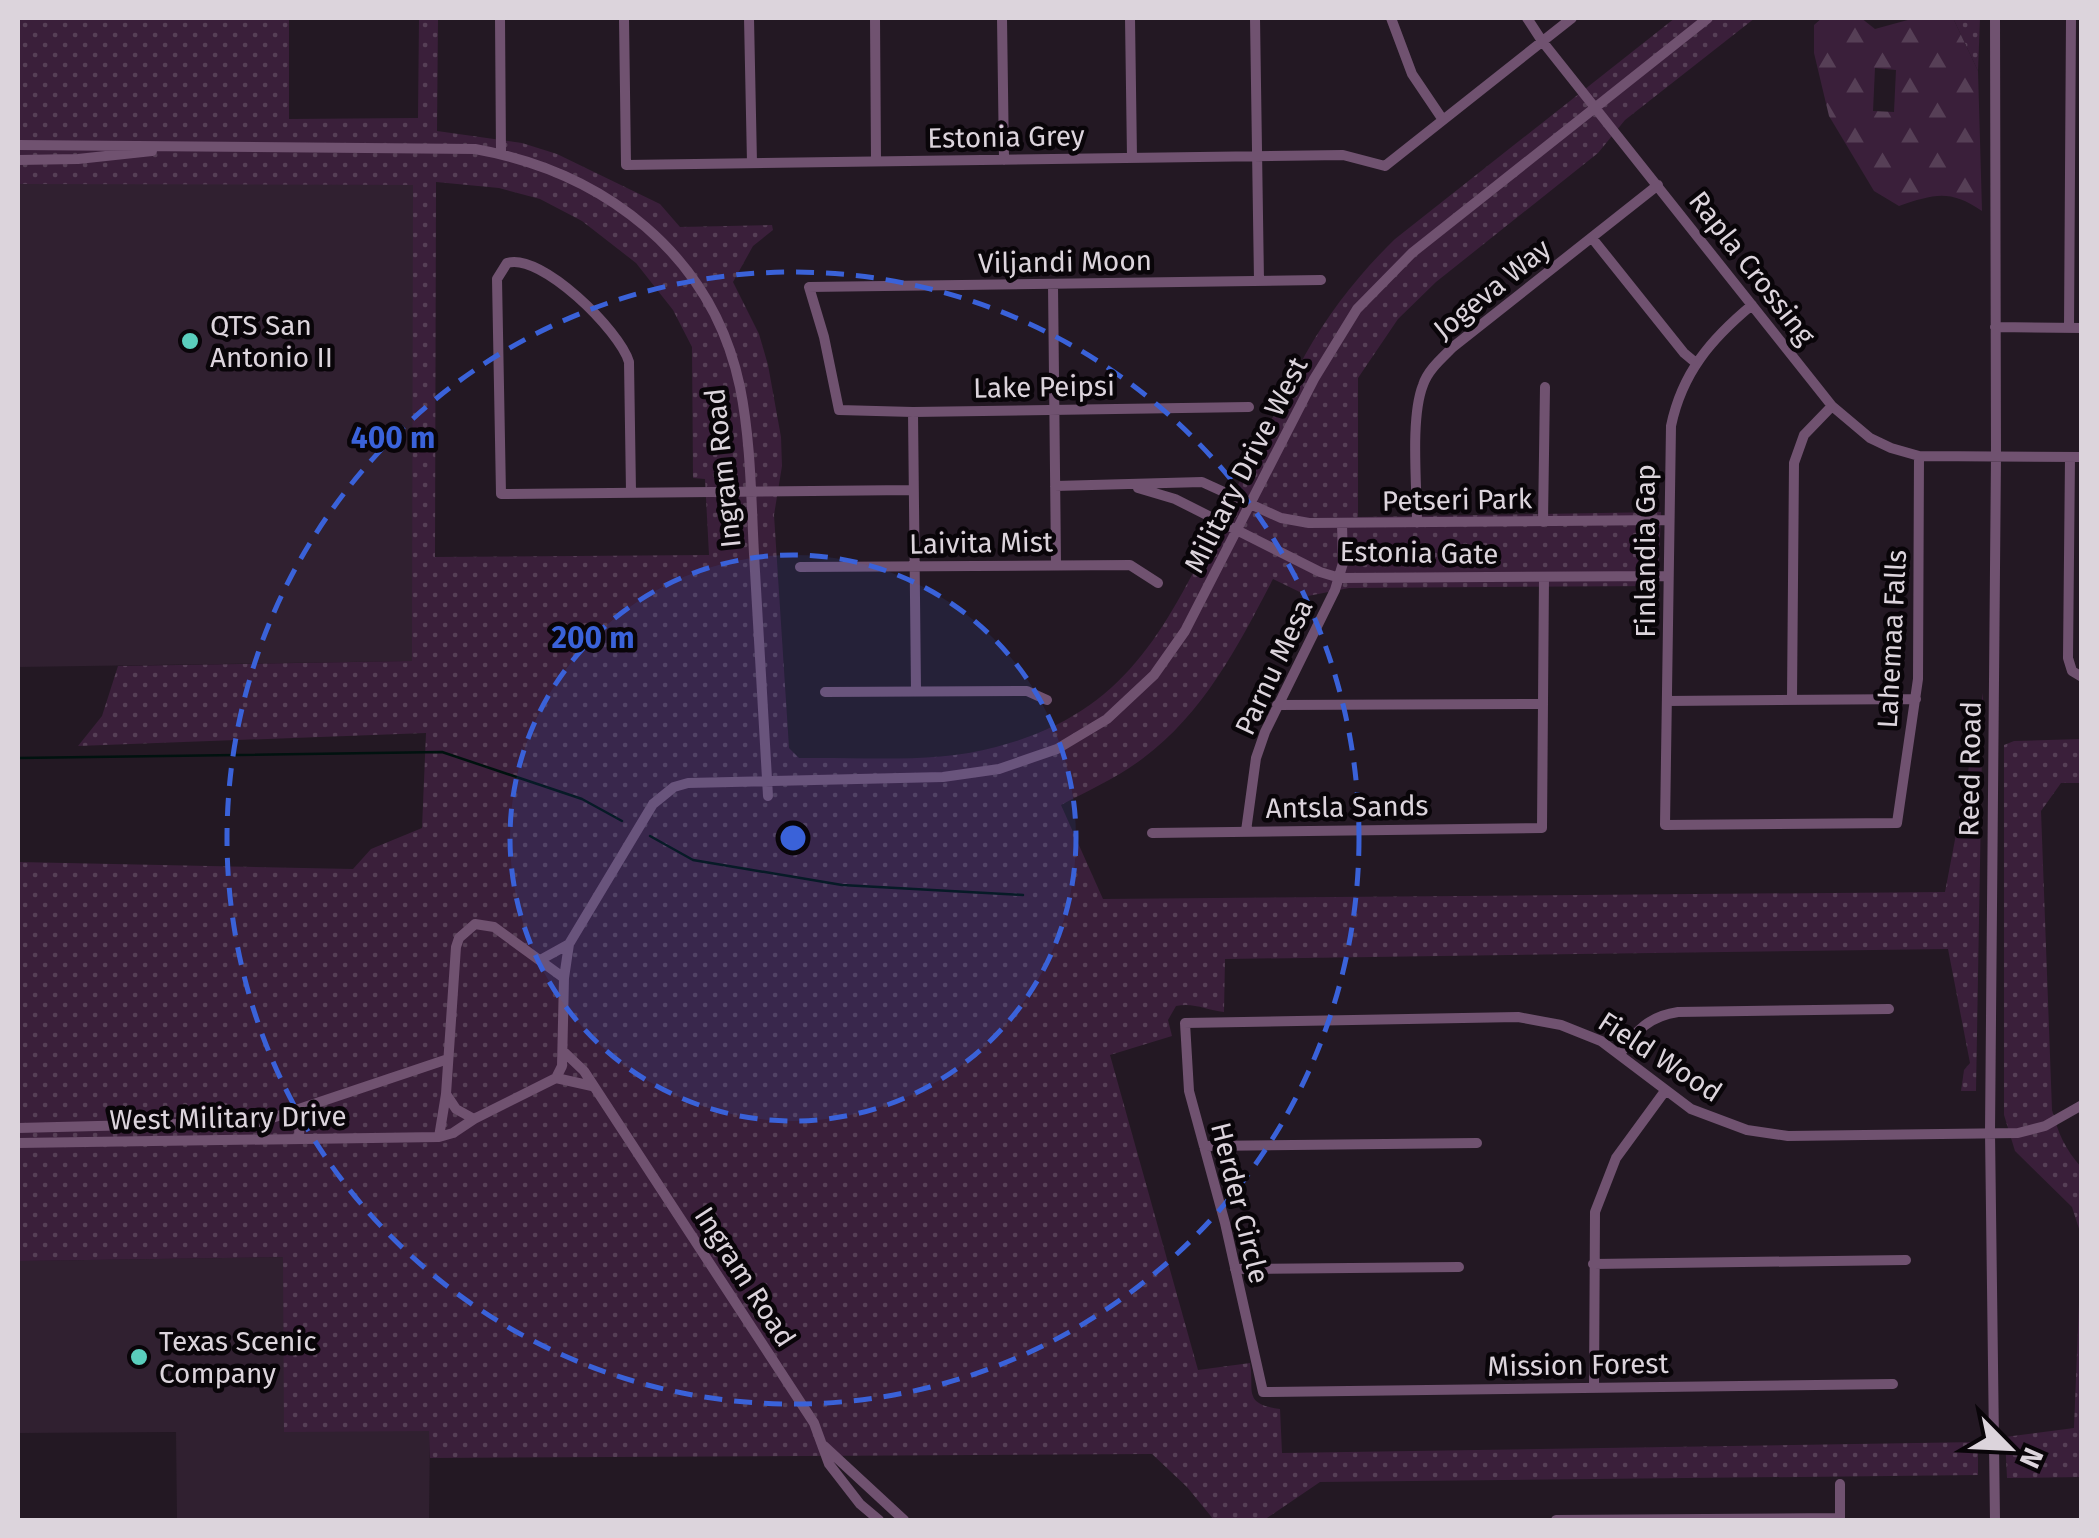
<svg xmlns="http://www.w3.org/2000/svg" width="2099" height="1538" font-family="'Fira Sans',sans-serif">
<style>
.built{fill:#302030}
.grass{fill:url(#grass-dots);fill-rule:evenodd}
.forest{fill:url(#forest-firs);fill-rule:evenodd}
.lines{fill:none;stroke-linecap:round;stroke-linejoin:round}
.stream{stroke:#00120f;stroke-width:2.5}
.minor{stroke:#705270;stroke-width:10}
.ring{fill:none;stroke:#3a62d9;stroke-width:5;stroke-dasharray:18 12}
.poi-dot{fill:#5acebd;stroke:#090509;stroke-width:4}
.labels{text-anchor:middle;dominant-baseline:central;stroke-width:9;stroke-linejoin:round;paint-order:stroke}
.street-label{font-size:28px;fill:#dcd4dc;stroke:#090509}
.poi-label{font-size:28px;fill:#dcd4dc;stroke:#090509;text-anchor:start}
.centre{fill:#3a62d9;stroke:#090509;stroke-width:5}
.ring-label{font-size:30px;text-anchor:middle;font-weight:bold;fill:#3a62d9;stroke:#090509;stroke-width:9;stroke-linejoin:round;paint-order:stroke}
</style>
<defs>
<pattern id="grass-dots" width="8" height="8" patternUnits="userSpaceOnUse" patternTransform="scale(2.5)"><rect width="8" height="8" fill="#3a1f3a"/><path d="M2 2h.1M6 6h.1" fill="none" stroke="#563f56" stroke-width="1.8" stroke-linecap="round"/></pattern>
<pattern id="forest-firs" width="22" height="20" patternUnits="userSpaceOnUse" patternTransform="scale(2.5)"><rect width="22" height="20" fill="#3a1f3a"/><path d="M5 1l3.5 6h-7zM16 11l3.5 6h-7z" fill="#563f56"/></pattern>
</defs>
<rect width="100%" height="100%" fill="#231823"/>
<path class="built" d="M18,181l395,4v476l-395,6z
M284,1257v174h146l-1,89h-252l-1,-88 -158,1v-172z"/>
<path class="grass" d="M18,18h271v101l129,-1 1,-100h19l-1,113 85,12 35,11 103,50 20,23 92,-2 1,5 -20,16 -20,36 26,52 9,31 13,72 1,29 -8,49 15,233 10,10c64,-1 135,6 197,-11 131,-34 169,-118 225,-229 28,-55 56,-109 84,-163 25,-44 54,-81 90,-116l280,-221h80l-130,102 -27,33 -162,129 -38,37 -40,59v139l303,-5 -3,74 -309,2 -41,8 -35,-17c-35,67 -69,134 -131,180 -25,19 -55,32 -81,46l42,94 842,-7 38,-199 -7,398h-15l3,-21 6,-7 -22,-114 -723,10 -1,53c-17,-2 -31,-10 -48,-6l-8,14 4,16 -62,19 88,315 52,-7c5,27 -9,41 30,46l2,44 696,-11v33l-658,7 -56,38h-50l-27,-33 -35,-33 -722,4 -1,-27 -145,1 -1,-175 -265,4v-399l335,7 18,-20 51,-21 4,-95 -348,13 24,-30 16,-50 294,-5 1,-476 -395,-1zM436,182l63,6 41,11 42,22 54,42 37,47 19,37 1,131 12,1 4,76 -274,2z
M1953,18h27l-2,53z
M2081,739v44h-20l-20,28 11,299c6,23 13,39 29,57v68l-9,-28 -57,-56 -11,-36v-370l10,-4z
M2081,1253v224l-74,1 -2,-41 69,-9z"/>
<path class="forest" d="M1822,18h39l14,11 40,-11h38l25,53 4,140c-32,-22 -48,-17 -83,-5l-25,-15 -45,-75 -15,-63v-28zM1875,68l21,2 -2,42 -21,-1z"/>
<g class="lines">
<path class="stream" d="M18,758l424,-6 140,47 40,22
M650,836l43,24 149,25 181,10"/>
<path class="minor" d="M500,18l1,136
M624,18l2,147 717,-10 42,11 187,-148
M749,18l3,145
M875,18l1,143
M1002,18l2,142
M1130,18l2,140
M1255,18l4,263
M1391,18l21,56 31,46
M1527,18l15,23 290,365 38,32 21,10 28,8 163,1
M18,145l457,4c129,23 237,105 265,238 11,55 11,111 14,167 5,80 9,161 14,242
M18,160l60,-1 74,-8
M1592,238l92,115 12,10
M1053,285l3,278
M1752,305c-41,34 -70,68 -81,121l-6,399 232,-2 21,-144 1,-223
M1995,327l87,1
M2069,328l2,-310
M1249,407l-336,5 -74,-2 -15,-73 -15,-50 512,-7
M913,412l3,278
M2070,457l-2,201 4,13 10,6
M1055,486l147,-4 79,36 28,5 359,-3
M1138,488l37,11 145,73 20,6 327,-2
M631,492l-2,-130c-9,-31 -88,-110 -122,-99l-10,16 4,215 411,-4
M1543,522l2,-135
M1417,523c0,-37 -7,-105 6,-138 5,-15 18,-26 30,-38l205,-162
M800,567l330,-2 28,18
M825,692l202,-1 20,9
M1792,699l2,-236 10,-28 28,-29
M1667,701l249,-2
M1277,705l266,-1
M1246,831l10,-73 9,-26 70,-142 8,-27 -1,-39
M1152,833l390,-5 2,-251
M475,924l19,3 70,51 -2,88 -6,12 -82,41 -18,-10 -10,-15 10,-147 3,-9z
M542,959l27,-15
M564,978l5,-34 84,-140 21,-17 14,-4 255,-6 56,-8 58,-20 50,-30 47,-44 31,-44 129,-252 43,-70 55,-56 296,-235
M563,1051l21,20 230,352 15,41 31,40 19,16
M1620,1054c16,-24 30,-38 58,-42l211,-3
M556,1078l36,8
M18,1128l242,-6 188,-63
M439,1137l7,-43
M299,1138l1,-28
M18,1143l421,-6 14,-4 21,-14
M1204,1146l273,-3
M1593,1264l313,-4
M1235,1269l224,-2
M1893,1384l-630,8 -38,-169 -36,-132 -4,-68 333,-6 43,8 40,16 90,68 56,21 41,6 230,-3 27,-7 37,-21
M1594,1388l1,-176 21,-54 49,-67
M824,1446l80,74
M1840,1484v36
M1556,1520l284,-2
M1995,1520l-5,-388 6,-676 -1,-438"/>
</g>
<circle cx="793" cy="838" r="283" fill="#3a62d9" fill-opacity=".12"/>
<g class="ring">
<circle cx="793" cy="838" r="283"/>
<circle cx="793" cy="838" r="566"/>
</g>
<g class="poi-dot">
<circle cx="190" cy="341" r="10"/>
<circle cx="139" cy="1357" r="10"/>
</g>
<g class="labels">
<g class="street-label">
<text transform="translate(1006 137) rotate(-1)">Estonia Grey</text>
<text transform="translate(1065 262) rotate(-1)">Viljandi Moon</text>
<text transform="translate(1752 268) rotate(52)">Rapla Crossing</text>
<text transform="translate(1492 289) rotate(-39)">Jogeva Way</text>
<text transform="translate(1044 387) rotate(-1)">Lake Peipsi</text>
<text transform="translate(1246 465) rotate(-63)">Military Drive West</text>
<text transform="translate(723 468) rotate(-96)">Ingram Road</text>
<text transform="translate(1457 500) rotate(-1)">Petseri Park</text>
<text transform="translate(981 543) rotate(-1)">Laivita Mist</text>
<text transform="translate(1645 551) rotate(-90)">Finlandia Gap</text>
<text transform="translate(1419 553) rotate(1)">Estonia Gate</text>
<text transform="translate(1892 639) rotate(-87)">Lahemaa Falls</text>
<text transform="translate(1274 667) rotate(-65)">Parnu Mesa</text>
<text transform="translate(1970 769) rotate(-89)">Reed Road</text>
<text transform="translate(1347 807) rotate(-1)">Antsla Sands</text>
<text transform="translate(1660 1057) rotate(33)">Field Wood</text>
<text transform="translate(228 1118) rotate(-1)">West Military Drive</text>
<text transform="translate(1240 1203) rotate(76)">Herder Circle</text>
<text transform="translate(745 1277) rotate(57)">Ingram Road</text>
<text transform="translate(1578 1365) rotate(-1)">Mission Forest</text>
</g>
<g class="poi-label">
<text x="210" y="325">QTS San<tspan x="210" dy="32">Antonio II</tspan></text>
<text x="159" y="1341">Texas Scenic<tspan x="159" dy="32">Company</tspan></text>
</g>
</g>
<circle cx="793" cy="838" r="15" class="centre"/>
<g class="ring-label">
<text x="393" y="448">400 m</text>
<text x="593" y="648">200 m</text>
</g>
<rect width="2099" height="1538" fill="none" stroke="#dcd4dc" stroke-width="40"/>
<g transform="translate(2009 1448) rotate(114)" stroke="#090509" stroke-width="8" paint-order="stroke">
<path d="M0-8L18 38L0 25L-18 38Z" fill="#dcd4dc"/>
<text y="-15" font-size="28" font-weight="bold" text-anchor="middle" fill="#dcd4dc">N</text>
</g>
</svg>
